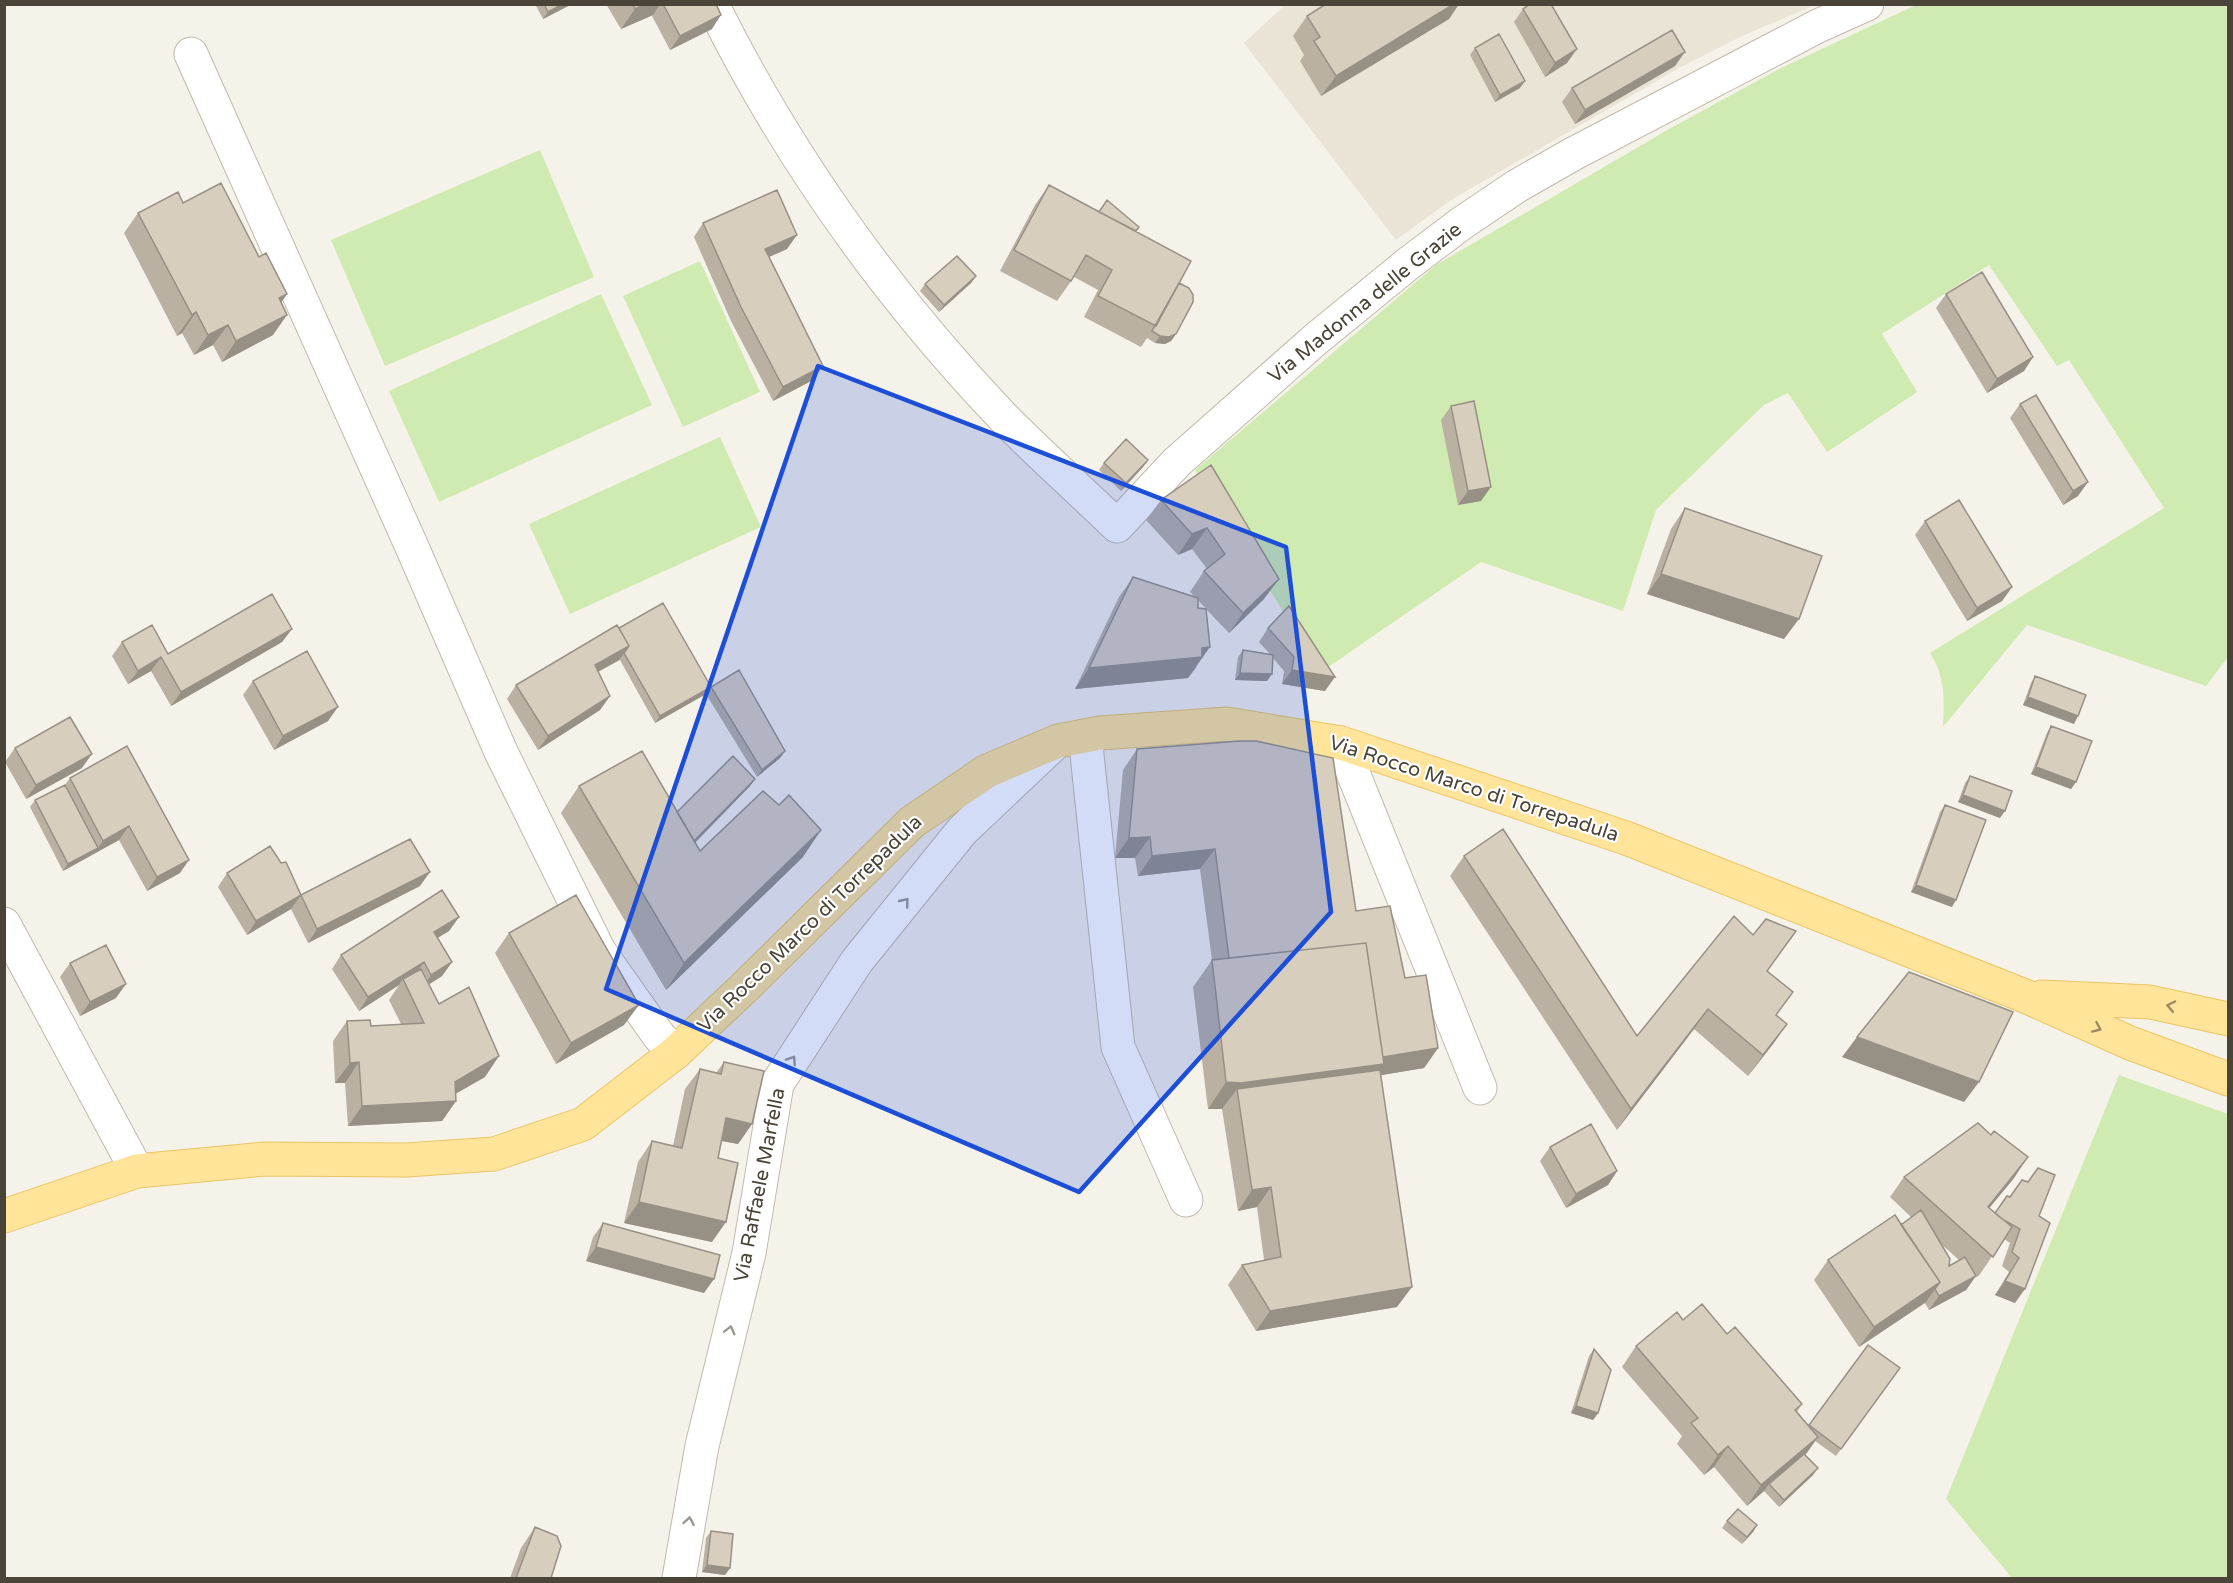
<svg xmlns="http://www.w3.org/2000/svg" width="2233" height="1583" font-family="'Varela Round',sans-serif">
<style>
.residential{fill:#eae4d7}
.green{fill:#d0ebb1}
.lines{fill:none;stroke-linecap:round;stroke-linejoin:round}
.minor-casing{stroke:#c2baab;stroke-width:35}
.major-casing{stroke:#eac563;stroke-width:35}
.minor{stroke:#fff;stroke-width:33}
.major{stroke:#ffe499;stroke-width:33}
.wall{fill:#bab1a3;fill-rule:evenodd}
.shaded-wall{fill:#979085}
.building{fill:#d8cebe;stroke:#979085;stroke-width:1.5}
.oneway{stroke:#9b9891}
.oneway2{stroke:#9b8b63}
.marked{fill:#1d4ed8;fill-opacity:0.2;stroke:#1d4ed8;stroke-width:4.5;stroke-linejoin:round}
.labels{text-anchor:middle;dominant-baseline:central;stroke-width:4.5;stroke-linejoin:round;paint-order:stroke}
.street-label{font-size:20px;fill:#4a4337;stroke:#fff}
</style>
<rect width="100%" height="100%" fill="#f5f2ea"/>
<path class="residential" d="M1285,5h530l-73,31 -63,32 -228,132 -55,40 -152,-197z"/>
<path class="green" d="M1916,5h312v652l-22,29 -179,-61 -84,102c1,-30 3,-48 -13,-74l234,-145 -95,-148 -12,6 -68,-101 -107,69 35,58 -90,60 -39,-59 -24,12 -108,105 -33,101 -142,-49 -160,110 -126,-202 241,-205 233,-136 112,-61z
M540,150l54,127 -209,89 -54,-126z
M700,261l60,131 -77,35 -60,-131z
M601,294l51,111 -213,97 -50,-111z
M720,437l41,90 -191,87 -41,-90z
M2119,1075l109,39v464h-216l-66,-79z"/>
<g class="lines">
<defs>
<path id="minor" d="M712,4c75,151 174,290 290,412 37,38 77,73 115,110l60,-64 139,-123 93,-76 53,-40 55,-37 56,-32 245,-128 49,-22
M191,54l221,493 89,205 98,199 60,85 16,17
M1085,736l33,311 68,153
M1341,743l139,345
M4,924l133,247
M679,1578l23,-132 47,-193 28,-169 80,-123 105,-130 93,-88"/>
<path id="major" d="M2042,997l108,5 78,17
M4,1216l133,-45 128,-12 141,1 88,-6 89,-30 92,-71 71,-67 166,-164 75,-51 71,-30 42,-8 127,-9 114,19 285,95 399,158 105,47 98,36"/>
</defs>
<use href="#minor" class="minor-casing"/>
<use href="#major" class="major-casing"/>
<use href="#minor" class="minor"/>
<use href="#major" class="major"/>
</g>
<path class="wall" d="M535,4h37l-29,15z
M606,4h110l-4,25 -42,21 -18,-34 1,-1 -32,14z
M1326,4h133l-10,15 -128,77 -21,-35 4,-6 -11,-19 14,-20z
M1523,9l44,54 -22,14 -31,-55z
M1475,48l45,40 -25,14 -25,-47z
M1675,66l-100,58 -13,-22 10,-14z
M1049,185l87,46 43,52 -3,51 -5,7 -6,3 -10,-1 -8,-5 -6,9 -57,-30 14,-27 -24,-13 -17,24 -57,-30 35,-66z
M183,203l76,54 28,37 -6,9 -8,32 -51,27 -9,-17 -19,10 -12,-22 -5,3 -53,-103 14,-20z
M703,223l84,26 -18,8 54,109 -10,14 -40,21 -42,-80 -37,-84z
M976,276l-5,7 -32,29 -19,-21 5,-7z
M1946,294l87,63 -9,14 -37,22 -51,-85z
M2020,404l58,92 -15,9 -53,-87z
M1451,406l30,95 -23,4 -17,-85z
M1148,460l-5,7 -22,24 -22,-21 5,-7z
M1211,465l53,134 -35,34 -23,-24 -10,59 -8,10 -113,11 44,-92 14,-20 61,19 -4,-4 14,-21 3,-2 -15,-20 -14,6 -32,-35 15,-20zM1198,600l8,9 -8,-1z
M1685,508l99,131 -137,-45 24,-65z
M1925,521l87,66 -10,14 -35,20 -52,-86z
M619,628l92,59 -5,7 -51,29 -35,-63 -22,12 12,24 -10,14 -62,40 -31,-51 9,-14z
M1268,628l57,63 -43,-7 2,-13 -11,-13 -1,16 -5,7 -32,-1 3,-23 5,-7 27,4 -11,-12z
M292,629l-10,13 -111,64 -20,-35 -23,13 -16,-28 10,-14 46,12z
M2035,676l39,48 -51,-19 8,-22z
M253,681l75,40 -54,29 -31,-55z
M711,687l74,64 -5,7 -23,19 -51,-83z
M2051,726l25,56 -5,7 -40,-15 16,-41z
M127,746l53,127 -33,18 -28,-51 -56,31 -33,-64 5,-7 30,-15 5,-7z
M15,748l67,20 -56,31 -21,-37z
M1137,749l219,162 49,67 33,70 -14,20 -43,7 16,232 -141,24 -28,-46 14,-20 22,-5 -7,-53 -19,4 -16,-102h-14l-15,-122 19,-27 -12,-91 -62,7 -3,-18h-20l8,-88z
M1970,776l30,42 -42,-16 7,-19z
M755,779l-5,7 -55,57 5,8 103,6 -137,133 -105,-177 18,-27 98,26z
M1945,805l7,102 -41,-15 29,-80z
M1464,856l173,180 116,-101 43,-4 -29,40 9,44 11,9 -14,20 -25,32 -54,-47 -77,101 -167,-254z
M227,873l74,22 119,-9 -112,57 -17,-34 -44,26 -29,-48z
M459,917l-10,14 -12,7 15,24 -10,14 -13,8 10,20 46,73 -30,17 1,7 -14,20 -94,5 -3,-43h-10l-2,-42 14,-20 24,5 30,-2 -12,-24 10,-15 -40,26 -27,-42 9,-14z
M509,933l115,92 -68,39 -61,-111z
M70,963l46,35 -36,18 -20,-39z
M724,1062l28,62 -14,20 -17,-3 -3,17 -6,84 -88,-19 14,-61 14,-21 21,5 12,-57 15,-20 16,4z
M1550,1147l67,24 -9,14 -42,23 -26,-47z
M1904,1177l110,1 -25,30 6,5 12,-17 32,20 -24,87 -20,-8 14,-23 -7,-6 8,-23 -6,-4 -26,38 -5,-4 3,3 -10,14 -37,20 -4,-7 -66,44 -45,-67 14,-20 73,-35 10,-8 -21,-20zM1940,1243l19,17 -10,6z
M603,1223l101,70 -118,-32 7,-24z
M1683,1320l44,14 75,70 -5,8 11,13 92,-57 -64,88 -21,-15 -10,14 8,20 -34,32 -15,-16 -17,15 -33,-39 -10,8 -27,-31 5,-8 -60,-69 14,-21z
M1594,1349l4,64 -5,7 -22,-7 18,-57z
M1727,1521l30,4 -4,7 -11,12 -20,-16z
M535,1527l16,51h-41l11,-30z
M711,1531l19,37 -5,7 -23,-3 4,-34z"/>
<path class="shaded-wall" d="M563,4h9l-29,15 5,-7z
M645,4h15l-7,11 -32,14 14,-20z
M1454,4h5l-10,15 -128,77 15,-20z
M721,15l-9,14 -42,21 10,-14z
M1577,49l-10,14 -22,14 10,-14z
M1685,52l-10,14 -100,58 10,-14z
M1525,81l-5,7 -25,14 5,-7z
M797,235l-10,14 -32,14 10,-14z
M976,276l-5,7 -32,29 5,-7z
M287,294l-14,20 6,-16z
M196,312l-14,21 -5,3 15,-21z
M287,315l-14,20 -51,27 14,-21z
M228,325l-15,20 -19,10 14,-20z
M1176,334l-5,7 -6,3 -10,-1 5,-7z
M2033,357l-9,14 -37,22 10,-14z
M823,366l-10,14 -40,21 10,-14z
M1148,460l-5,7 -22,24 5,-8z
M2088,482l-10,14 -15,9 10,-14z
M1491,487l-10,14 -23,4 10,-14z
M1207,528l-15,21 -14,6 14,-21z
M1661,574l138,45 -15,20 -137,-45z
M1279,579l-15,20 -35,34 14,-20z
M2012,587l-10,14 -35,20 10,-13z
M292,629l-10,13 -111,64 10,-14z
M629,646l-10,14 -34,19 10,-14z
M1210,647l-22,31 -113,11 14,-21z
M161,657l-10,14 -23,13 10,-13z
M1292,670l43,7 -10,14 -43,-7z
M1240,673l32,1 -5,7 -32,-1z
M711,687l-5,7 -51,29 5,-7z
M610,696l-10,14 -62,40 10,-14z
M2028,697l50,19 -4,8 -51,-19z
M338,707l-10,14 -54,29 9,-14z
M785,751l-5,7 -23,19 5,-7z
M92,754l-10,14 -56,31 10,-14z
M2036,767l40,15 -5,7 -40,-15z
M755,779l-5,7 -77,79 5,-7z
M1963,795l42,16 -5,7 -42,-16z
M129,826l-10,14 -56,31 5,-7 30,-16 5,-7z
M821,830l-18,27 -137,133 18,-27z
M1150,837l-15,21h-20l14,-20z
M1215,849l-15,20 -62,7 14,-20z
M189,860l-9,13 -33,18 10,-14z
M430,872l-10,14 -112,57 9,-14z
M1916,885l40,15 -4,7 -41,-15z
M301,895l-10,14 -44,26 9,-14z
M459,917l-10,14 -25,15 10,-14z
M424,962l-10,14 -11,3 -4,6 -40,26 9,-14z
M452,962l-10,14 -20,13 9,-14z
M126,984l-10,14 -36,18 10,-14z
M639,1005l-15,20 -68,39 15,-21z
M1708,1009l-14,20 -77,101 14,-21z
M1787,1024l-14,20 -25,32 15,-21z
M1857,1037l122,45 -15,20 -122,-45z
M1438,1048l-14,20 -48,8 -139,13 -15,20h-14l18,-27z
M499,1056l-14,21 -42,24h13l-14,20 -94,5 14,-20 93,-24z
M359,1062l-14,21h-10l15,-20z
M726,1118l26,6 -14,20 -26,-5z
M2028,1157l-14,21 -41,50 15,-21z
M1617,1171l-9,14 -42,23 10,-14z
M1271,1187l-14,20 -19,4 14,-21z
M639,1202l87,20 -14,20 -88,-19z
M596,1247l118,32 -10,14 -118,-32z
M1976,1276l-10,14 -37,20 10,-14z
M2005,1281l20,8 -10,14 -20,-8z
M1940,1282l-14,20 -67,45 15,-20z
M1412,1287l-15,20 -141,24 14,-20z
M1576,1406l22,7 -5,7 -22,-7z
M1818,1437l-14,20 -35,27 -5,7 -17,15 14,-21z
M1728,1446l-14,21 -10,8 14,-20z
M1818,1468l-5,7 -34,32 5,-7z
M1757,1525l-4,7 -11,12 5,-7z
M707,1565l23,3 -5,7 -23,-3z"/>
<path class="building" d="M544,4h19l-15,8z
M633,4h12l-10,5z
M663,4h53l5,11 -41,21z
M1326,4h128l-118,72 -22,-35 6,-4 -13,-21z
M1530,4h21l26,45 -22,14 -32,-54z
M1672,30l13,22 -100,58 -13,-22z
M1499,34l26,47 -25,14 -25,-47z
M221,183l38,74 7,-4 21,41 -8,4 8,17 -51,26 -8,-16 -20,10 -12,-23 -4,3 -54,-102 40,-21 5,11z
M1049,185l142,76 -35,65 -58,-30 14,-26 -26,-15 -15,26 -57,-31z
M777,190l20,45 -32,14 58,117 -40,21 -42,-80 -38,-84z
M1107,200l32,27 -3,4 -37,-19z
M957,256l19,20 -32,29 -19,-21z
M1982,272l51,85 -36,22 -51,-85z
M1179,283l10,5 4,7v7l-17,32 -7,3 -9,-1 -8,-5z
M2036,395l52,87 -15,9 -53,-87z
M1474,401l17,86 -23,4 -17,-85z
M1126,439l22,21 -22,23 -22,-20z
M1211,465l68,114 -36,34 -39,-42 21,-17 -18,-26 -15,6 -31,-34z
M1959,500l53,87 -35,21 -52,-87z
M1685,508l137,48 -23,63 -138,-45z
M1133,577l65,21v10l8,1 4,38 -8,1v9l-113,11z
M272,594l20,35 -111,63 -20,-35 -23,14 -16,-29 30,-17 16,29z
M663,603l48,84 -51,29 -36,-63 5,-7 -10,-18z
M1289,606l46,71 -43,-7 2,-13 -26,-29z
M617,625l12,21 -34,19 15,31 -62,40 -32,-51z
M1243,650l30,5 -1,19 -32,-1z
M307,651l31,56 -55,29 -30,-55z
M739,670l46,81 -23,19 -51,-83z
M2035,676l51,19 -8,21 -50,-19z
M70,717l22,37 -56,31 -21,-37z
M2051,726l41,15 -16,41 -40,-15z
M1240,741h16l77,17 23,153 34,-5 15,72 21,-3 12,73 -55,9 -17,-114 -137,15 -14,-109 -63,7 -2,-19 -21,1 8,-89z
M127,746l62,114 -32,17 -28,-51 -26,15 -33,-63z
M642,751l58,100 63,-60 16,14 10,-10 32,35 -137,133 -105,-177z
M733,756l22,23 -61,62 -17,-29z
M1970,776l42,15 -7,20 -42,-16z
M65,785l33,63 -30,16 -33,-64z
M1945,805l41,15 -30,80 -40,-15z
M1503,829l134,207 97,-120 19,19 13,-16 30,12 -29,40 26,21 -17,23 11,9 -24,31 -55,-46 -77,100 -167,-253z
M410,839l20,33 -113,57 -16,-34 -45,26 -29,-48 43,-27 11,17 5,-1 15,33z
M442,890l17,27 -25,15 18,30 -21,13 -7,-13 -56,35 -27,-42z
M576,895l63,110 -68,38 -62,-110z
M1366,943l18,121 -143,19 -15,-1 -14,-122z
M106,945l20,39 -36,18 -20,-39z
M421,969l18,35 30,-17 30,69 -44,26 1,19 -94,5 -3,-44 -9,1 -3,-42 23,-1 1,6 53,-3 -21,-44z
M1909,972l104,40 -34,70 -122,-45z
M724,1062l40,9 -12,53 -26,-6 -8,40 20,5 -12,59 -87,-20 13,-61 30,7 18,-79 21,5z
M1380,1070l32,217 -142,24 -28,-46 39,-8 -10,-70 -19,3 -15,-101z
M1978,1123l13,12 3,-4 34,26 -40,50 24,20 -19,30 -89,-80z
M1591,1124l26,47 -41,23 -26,-47z
M2038,1168l17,7 -16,41 11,7 -25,66 -20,-8 14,-23 -7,-6 8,-23 -18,-10 -7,-6 12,-17 3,1 12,-17 6,2z
M1921,1210l29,49 -1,7 16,-9 11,19 -37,20 -4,-7 5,-7 -39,-57z
M1895,1215l45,67 -66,45 -46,-67z
M603,1223l117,32 -6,24 -118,-32z
M1702,1304l25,30 8,-7 67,77 -7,6 23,27 -57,48 -33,-39 -10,9 -27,-32 7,-5 -62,-72 41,-34 6,8z
M1868,1345l32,23 -59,81 -32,-24z
M1594,1349l17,21 -13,43 -22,-7z
M1804,1454l14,14 -34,32 -15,-16z
M1738,1509l19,16 -10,12 -20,-16z
M535,1527l22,9 4,10 -10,32h-35z
M711,1531l22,3 -3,34 -23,-3z"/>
<defs><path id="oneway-chevron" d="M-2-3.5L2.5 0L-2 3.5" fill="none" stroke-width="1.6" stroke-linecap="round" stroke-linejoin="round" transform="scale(1.5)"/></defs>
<g class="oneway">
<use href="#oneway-chevron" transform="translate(905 902) rotate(-51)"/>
<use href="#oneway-chevron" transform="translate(792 1060) rotate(-57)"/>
<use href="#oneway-chevron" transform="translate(730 1330) rotate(-76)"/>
<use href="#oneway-chevron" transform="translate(689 1521) rotate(-80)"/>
</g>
<g class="oneway2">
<use href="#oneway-chevron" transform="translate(2171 1006) rotate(-168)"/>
<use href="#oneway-chevron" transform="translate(2097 1028) rotate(24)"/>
</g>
<path class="marked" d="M818,366l468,181 45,365 -252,280 -473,-203z"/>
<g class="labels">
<g class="street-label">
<text transform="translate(1365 303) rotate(-39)">Via Madonna delle Grazie</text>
<text transform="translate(1474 789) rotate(18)">Via Rocco Marco di Torrepadula</text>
<text transform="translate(810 924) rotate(-44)">Via Rocco Marco di Torrepadula</text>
<text transform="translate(760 1185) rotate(-79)">Via Raffaele Marfella</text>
</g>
</g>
<rect width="2233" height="1583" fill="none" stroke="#4a4337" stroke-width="12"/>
</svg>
